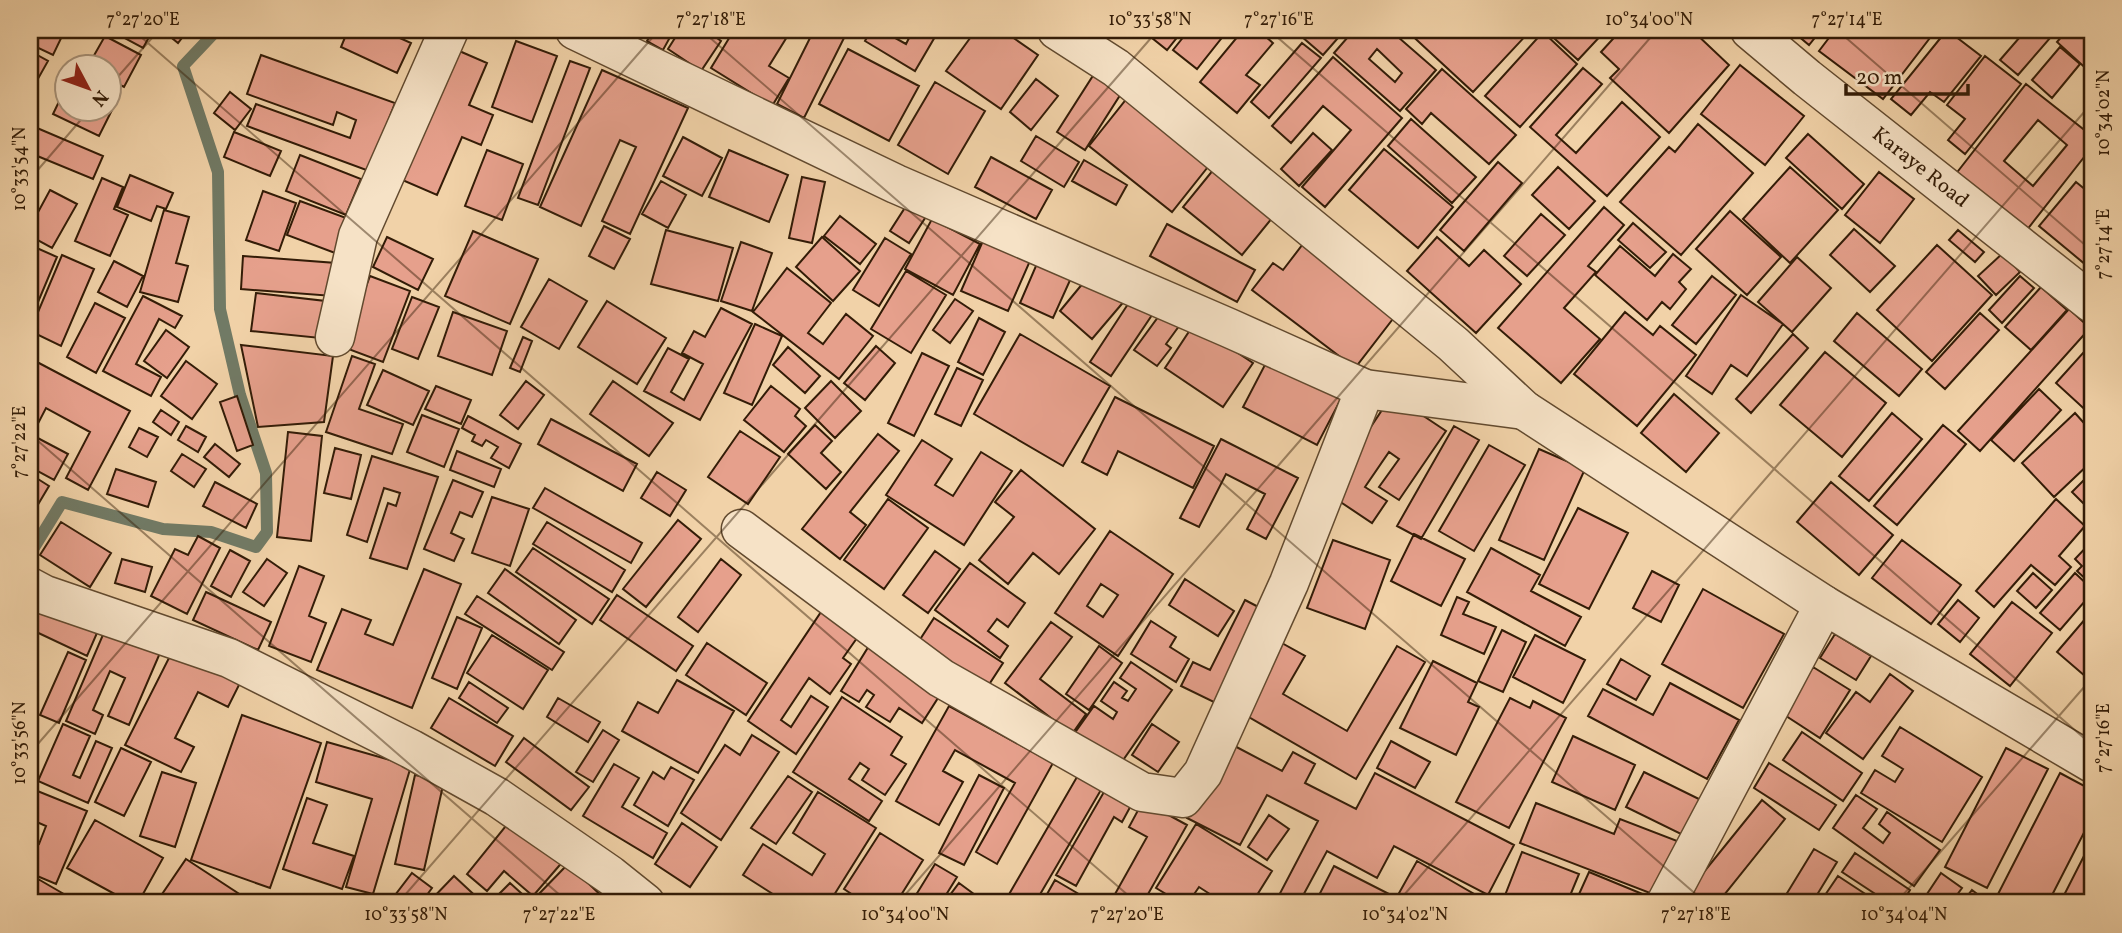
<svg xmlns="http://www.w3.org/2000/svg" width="2122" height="933" font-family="Vollkorn,serif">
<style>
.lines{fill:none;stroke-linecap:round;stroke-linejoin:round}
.stream{stroke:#717a65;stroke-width:12}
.building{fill:#e6a08c;stroke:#331c07;stroke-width:2;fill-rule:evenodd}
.minor-casing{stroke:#624a2f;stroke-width:41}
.minor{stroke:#f6e2c6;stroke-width:38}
.ticks{fill:none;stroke:#331c07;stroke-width:2;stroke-opacity:0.45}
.labels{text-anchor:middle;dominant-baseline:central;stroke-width:6;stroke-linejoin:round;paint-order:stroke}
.street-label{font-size:21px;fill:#331c07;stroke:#f6e2c6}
.neatline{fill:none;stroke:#331c07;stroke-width:2.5}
.ticks-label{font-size:18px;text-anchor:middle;fill:#331c07}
</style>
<rect width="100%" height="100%" fill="#f1d2a8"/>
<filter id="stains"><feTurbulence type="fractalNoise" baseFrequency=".00286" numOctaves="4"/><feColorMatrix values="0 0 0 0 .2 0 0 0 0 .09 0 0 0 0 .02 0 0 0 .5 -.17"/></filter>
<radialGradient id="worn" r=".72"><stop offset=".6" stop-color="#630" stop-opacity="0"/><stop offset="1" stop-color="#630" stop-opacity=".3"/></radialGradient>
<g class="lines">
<path class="stream" d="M30,554l32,-52 101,27 48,3 45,15 11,-15 -1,-59 -26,-78 -20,-86 -2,-137 -35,-106 34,-36"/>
</g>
<path class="building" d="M36,30h29l-12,25 -23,-11z
M120,30h33l-10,18 -26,-14z
M162,30h26l-10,13z
M348,30h34l29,13 -14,30 -56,-26z
M410,30h22l-4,8z
M654,30h20l-11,20 -16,-9z
M680,30h26l15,11 -20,30 -33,-22z
M734,30h53l3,2 -21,34 20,12 -17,28 -61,-38z
M808,30h40l-44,88 -27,-14 36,-72z
M871,30h17l-2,3 20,11 7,-14h26l-24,41 -50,-30z
M976,30h26l36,25 -37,54 -55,-38z
M1142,30h41l-16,20z
M1189,30h39l-31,39 -24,-19z
M1243,30h15l15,13 -27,32 14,10 -23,28 -37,-31z
M1294,30h51l-22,25z
M1354,30h36l46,40 -36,41 -66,-58zM1377,49l25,24 -7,9 -26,-23z
M1406,30h125l-58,62z
M1545,30h61l-28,30z
M1621,30h71l37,35 -60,68 -59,-55 9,-9 -18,-17z
M1791,30h30l-12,15z
M1835,30h60l10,7 6,-7h25l-53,69 -64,-48z
M1947,30l34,26 -37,46 -14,-10 -19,23 -20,-16z
M2026,30h31l-39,45 -18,-15z
M2067,30h25v44l-35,-32z
M1543,32l34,32 -57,63 -35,-31z
M105,36l36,19 -17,32 -16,-8v-13h-20z
M516,41l41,15 -25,66 -40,-15z
M1302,43l19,15 -52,60 -18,-16z
M2060,47l20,17 -28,34 -20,-18z
M848,49l71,37 -30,55 -70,-37z
M457,50l30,13 -18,42 24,10 -12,30 -19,-8 -25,58 -37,-16z
M30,51l18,10 -18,32z
M261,55l134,48 -26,68 -122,-45 9,-22 94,34 6,-18 -19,-8 -4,13 -86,-31z
M1985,56l36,28 -56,70 -17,-14 17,-21 -18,-14z
M1333,57l69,61 -77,89 -23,-20 49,-57 -28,-24 -32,37 -19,-17z
M570,61l20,7 -52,137 -20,-7z
M1740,65l64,51 -39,49 -64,-51z
M1583,68l19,16 -46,51 20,18 46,-51 38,35 -53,59 -77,-69z
M1442,69l74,66 -27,29 -58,-51 -9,11 -16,-15z
M602,70l86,38 -58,126 -28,-13 34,-74 -16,-7 -39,86 -41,-19z
M1096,71l28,18 -39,61 -28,-18z
M1036,79l22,17 -27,34 -21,-18z
M935,82l50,29 -37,63 -50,-29z
M2026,84l66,52v11l-66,84 -71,-56zM2038,120l29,25 -34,41 -29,-25z
M66,87v21h42v-4l6,2 -15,30 -46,-22z
M230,92l21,17 -16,21 -21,-17z
M1132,92l83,66 -43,54 -83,-66z
M1411,119l65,58 -24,26 -64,-57z
M1698,124l55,49 -72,82 -61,-53 49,-55 6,5z
M30,125l73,31 -10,23 -63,-26z
M234,132l47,19 -11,25 -46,-19z
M1313,133l19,17 -33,36 -18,-17z
M1808,134l56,50 -22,25 -56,-51z
M1036,136l43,26 -15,25 -43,-26z
M683,137l39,21 -20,38 -39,-20z
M1384,149l69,58 -35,41 -69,-58z
M487,150l36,14 -21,56 -37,-14z
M729,150l59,25 -19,47 -60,-25z
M300,155l61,24 -15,36 -60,-24z
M991,157l61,33 -16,29 -61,-32z
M1084,160l43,25 -11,20 -44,-24z
M1498,162l24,21 -58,68 -24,-21z
M2092,163v15l-7,-7z
M1218,164l59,48 -35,43 -59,-48z
M1558,167l37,34 -26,28 -37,-34z
M1790,167l48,43 -48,53 -47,-44z
M1879,172l35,27 -34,44 -35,-28z
M130,175l43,18 -7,16 -9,-3 -6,15 -34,-14z
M802,177l23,5 -13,61 -23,-5z
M102,178l21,9 -9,22 14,6 -18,41 -35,-15z
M661,181l25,14 -18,33 -26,-14z
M2076,182l16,13v75l-53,-44z
M50,190l27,14 -25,44 -22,-12v-9z
M263,191l33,12 -17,48 -33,-11z
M300,201l57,21 -14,34 -56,-21z
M908,203l19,12 -18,28 -19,-12z
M1604,207l20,18 -36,41 8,6 -32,36 36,31 -39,44 -63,-55z
M164,210l25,7 -13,46 12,3 -10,36 -38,-10z
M1730,211l51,46 -34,38 -51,-46z
M1541,214l24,21 -38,41 -23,-20z
M840,216l36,28 -16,20 -36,-28z
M932,219l48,25 -27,51 -48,-26z
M1633,223l33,29 -16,16 -32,-28z
M1167,224l88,46 -18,32 -87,-46z
M604,226l26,13 -16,30 -25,-13z
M1854,229l41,37 -25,26 -40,-37z
M666,230l67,18 -15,53 -67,-17z
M1958,230l26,22 -9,10 -26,-22z
M473,231l65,28 -28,65 -65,-28z
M986,234l47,20 -25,57 -47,-20z
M387,237l46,22 -15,31 -45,-23z
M822,237l38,34 -27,30 -37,-34z
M1437,237l32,29 15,-16 37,34 -45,49 -69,-62z
M885,238l26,16 -32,52 -26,-16z
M1306,240l93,71 -44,57 -103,-78 21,-27 10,7z
M741,242l31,11 -20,58 -31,-10z
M30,245l27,12 -27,64z
M1937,245l55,50 -60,66 -55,-51z
M1620,246l35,30 18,-22 18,15 -12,13 7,7 -16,20 -8,-7 -15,18 -52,-45z
M1042,252l34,15 -23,51 -33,-15z
M2003,253l17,19 -24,23 -18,-19z
M62,255l32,14 -33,77 -31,-15z
M243,256l93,7 -3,33 -92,-7z
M1797,257l34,31 -39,44 -34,-30z
M114,261l29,15 -16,31 -29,-15z
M787,268l44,35 -23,30 15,11 23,-30 27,22 -34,43 -86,-67z
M906,271l40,24 -35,58 -40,-24z
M1093,271l33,28 -34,40 -32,-28z
M370,276l40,15 -27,71 -40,-15z
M1712,276l24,19 -40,49 -24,-19z
M2020,276l14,12 -32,35 -13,-13z
M549,279l38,22 -28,48 -38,-22z
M2041,287l26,23 -36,40 -26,-23z
M256,293l78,9 -4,37 -79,-8z
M1741,295l42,29 -36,52 -16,-11 -19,29 -26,-18z
M143,296l39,20 -7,12 -16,-9 -23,45 25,13 -10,19 -48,-25z
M412,297l27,10 -21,52 -26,-10z
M955,299l18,12 -23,32 -17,-13z
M607,301l59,37 -29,46 -59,-37z
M1130,301l22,14 -41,61 -21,-14z
M95,303l30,15 -29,55 -29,-16z
M721,308l31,16 -52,96 -56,-29 24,-43 21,11 -18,33 13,8 19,-36 -21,-11 12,-22 11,6z
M1164,309l18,13 -16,22 5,4 -14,18 -23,-16z
M2069,309l21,19 -110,123 -22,-20z
M453,312l54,19 -15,44 -54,-19z
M1625,312l28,23 7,-9 36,29 -59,71 -63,-52z
M1857,313l65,56 -23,27 -65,-55z
M1980,313l19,17 -54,59 -19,-17z
M979,318l26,14 -22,43 -25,-13z
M755,324l27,12 -30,69 -28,-12z
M1194,324l59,39 -30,44 -58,-39z
M166,330l23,17 -22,31 -23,-17z
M1020,334l90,52 -47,80 -89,-52z
M1793,334l15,14 -57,65 -15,-14z
M523,337l9,4 -12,31 -10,-4z
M2092,343v73l-36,-33z
M241,345l92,11 -9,66 -66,5z
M876,346l19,17 -30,37 -21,-17z
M788,347l32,29 -15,17 -32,-28z
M1825,352l61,51 -44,54 -62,-52z
M922,353l27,13 -35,70 -26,-13z
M352,356l23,8 -16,45 44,15 -11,30 -66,-22z
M1268,359l74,38 -25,48 -74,-38z
M186,361l31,23 -25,35 -31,-23z
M37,362l93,49 -42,79 -22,-12 24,-46 -44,-24 -14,27 36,19 -14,26 -24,-13v-92z
M957,368l26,12 -22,46 -26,-12z
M383,370l46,21 -16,34 -46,-20z
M526,381l18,14 -26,34 -18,-14z
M613,381l60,42 -24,33 -59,-42z
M831,381l30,30 -26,27 -30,-30z
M436,386l35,14 -10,24 -36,-15z
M771,386l29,23 -5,7 11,10 -22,26 -40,-32z
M2039,389l22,21 -47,51 -23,-21z
M1674,394l45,39 -33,39 -45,-39z
M1392,395l54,36 -47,69 -20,-13 20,-28 -10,-7 -24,35 22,14 -15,22 -45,-30z
M237,396l16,49 -16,6 -17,-49z
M1115,397l99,49 -21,42 -75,-37 -11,24 -25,-13z
M161,410l18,12 -8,13 -18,-13z
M1892,413l30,26 -53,62 -30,-25z
M2075,413l17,19v29l-38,36 -32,-34z
M422,415l37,14 -15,38 -37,-15z
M468,416l53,28 -12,24 -18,-10 7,-11 -12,-7 -4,6 -10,-5 3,-6 -13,-7z
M551,419l86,45 -14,27 -85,-47z
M815,425l17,16 -11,12 20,19 -15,17 -38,-35z
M1943,425l23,19 -69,81 -23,-19z
M186,426l20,11 -8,15 -20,-12z
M1454,426l25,14 -58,99 -24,-13z
M139,428l19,9 -11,20 -18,-10z
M740,431l40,26 -32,47 -40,-27z
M288,432l34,4 -11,105 -34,-4z
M878,434l21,17 -49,61 16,13 -26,34 -38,-30z
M1221,439l77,39 -32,61 -19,-10 18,-35 -39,-20 -27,53 -19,-9z
M922,440l30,19 -17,26 18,11 28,-44 31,19 -48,74 -78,-50z
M215,444l25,20 -11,13 -25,-20z
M1489,445l36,20 -51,86 -35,-20z
M335,448l26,7 -10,44 -27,-6z
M1539,449l46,20 -41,91 -45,-20z
M457,451l44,18 -7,18 -44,-17z
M182,454l24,15 -12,18 -23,-16z
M372,456l66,21 -31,92 -37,-11 18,-55 8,3 4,-13 -16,-5 -17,54 -20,-7z
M116,469l40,13 -8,25 -41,-13z
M1021,470l74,59 -36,45 -26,-21 -25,31 -29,-24 35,-43 -19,-15z
M657,472l29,18 -16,26 -29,-18z
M2092,472v40l-20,-20z
M30,474l19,12 -19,32z
M453,480l30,12 -11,25 -12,-5 -9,21 13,6 -10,22 -30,-12z
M215,482l42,22 -11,24 -43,-22z
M1831,482l62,53 -34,40 -62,-53z
M545,488l97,55 -11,20 -98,-55z
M492,497l37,12 -19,57 -38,-13z
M888,499l40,29 -44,61 -40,-29z
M2056,499l29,27 -26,30 12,11 -16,18 -24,-20 -37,42 -18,-16z
M1578,508l50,25 -39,76 -50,-25z
M678,520l23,19 -55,68 -23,-18z
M61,522l50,31 -21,34 -50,-32z
M547,522l78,48 -13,22 -79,-48z
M1110,531l63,43 -55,82 -63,-43zM1101,584l17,11 -15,22 -16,-11z
M1414,534l51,25 -24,47 -50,-25z
M198,536l22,12 -33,66 -36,-18 24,-47 13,6z
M1333,540l57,20 -25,69 -58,-21z
M1902,540l59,45 -30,39 -59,-46z
M2092,541v44l-15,-14 5,-5 -7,-7z
M533,548l76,51 -17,25 -76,-52z
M1491,548l49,27 -9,16 50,26 -16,29 -98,-54z
M230,550l20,11 -19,36 -20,-11z
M935,551l25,18 -32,44 -25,-18z
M122,559l30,8 -7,25 -30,-9z
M267,559l20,14 -23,33 -21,-14z
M721,559l20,16 -43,57 -20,-15z
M970,563l55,40 -17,24 -11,-8 -9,12 20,15 -8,12 -65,-48z
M299,566l25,10 -15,40 17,7 -15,39 -42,-16z
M424,569l37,15 -49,124 -95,-38 25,-61 29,11 -6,14 28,11z
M505,569l71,51 -17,24 -71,-51z
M1652,571l27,14 -18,37 -28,-14z
M2033,573l19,17 -16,18 -19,-17z
M2075,573l17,16v4l-32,37 -20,-17z
M1185,579l49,32 -16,25 -49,-31z
M1703,589l81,45 -41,74 -81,-44z
M206,592l65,30 -13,28 -65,-30z
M617,595l76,51 -17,25 -76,-51z
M477,596l87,56 -12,18 -87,-56z
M1457,597l12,5 -6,12 33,13 -12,27 -43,-19z
M1245,600l25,13 -46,94 -43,-21 12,-24 17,8z
M1958,600l21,18 -19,24 -22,-18z
M2012,602l40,31 -42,53 -40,-32z
M34,603l63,30 -10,23 -57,-27v-17z
M827,603l37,25 -21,30 8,6 -21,30 -21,-16 -28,42 10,7 20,-31 17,11 -32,47 -48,-33z
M2092,611v71l-35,-30z
M457,617l25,11 -25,61 -25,-11z
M934,618l69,45 -15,23 -69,-45z
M1151,621l25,16 -6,10 19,12 -13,23 -45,-28z
M1051,622l21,15 -32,42 46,35 -14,20 -67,-51z
M108,623l55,23 -34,79 -21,-9 17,-38 -15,-7 -17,39 10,5 -8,19 -29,-13z
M1502,630l24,12 -23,50 -25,-11z
M1835,634l36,22 -15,24 -36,-22z
M492,635l56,35 -25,39 -56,-36z
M1535,635l50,25 -22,43 -50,-26z
M872,641l73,46 -23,36 -23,-15 -9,14 -24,-15 8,-12 -7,-5 -8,12 -18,-11z
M1280,642l25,14 -22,38 64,37 50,-85 28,16 -69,117 -116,-67z
M707,643l60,40 -21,32 -60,-40z
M176,644l67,33 -15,30 -30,-15 -23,46 19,9 -13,25 -56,-27z
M1099,646l23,17 -33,47 -23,-16z
M68,652l18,8 -27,63 -19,-8z
M1621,659l29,17 -14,24 -29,-16z
M1433,661l44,22 -9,19 11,5 -23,48 -56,-27z
M1131,662l41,28 -53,76 -45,-32 20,-28 19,13 4,-7 -16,-11 13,-19 13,9 -5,7 6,3 8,-12 -16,-11z
M1813,667l37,23 -30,48 -37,-24z
M1890,674l23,17 -50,68 -37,-26 30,-41 14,10z
M677,680l57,31 -36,62 -76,-42 16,-29 20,11z
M469,682l39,26 -11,15 -38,-25z
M1670,683l69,37 -32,59 -119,-63 15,-27 50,26z
M842,697l60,40 -11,18 15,9 -21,31 -23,-15 7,-11 -9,-6 -11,16 33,22 -13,20 -76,-49z
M449,698l64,38 -18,30 -64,-38z
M558,698l42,24 -12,20 -41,-25z
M1510,698l20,10 3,-7 33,17 -57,110 -53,-26z
M949,706l104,57 -56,101 -21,-12 39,-69 -60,-33 -12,21 20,11 -24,43 -43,-24z
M242,715l79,28 -51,145 -79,-28z
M63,724l27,12 -17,39 7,3 16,-37 16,7 -24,55 -50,-22z
M1152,724l27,18 -21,30 -26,-17z
M1900,727l82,50 -40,65 -81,-49 14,-23 20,12 8,-13 -21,-13z
M603,730l16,10 -26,42 -17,-10z
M1802,732l60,41 -19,28 -60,-41z
M752,735l27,17 -58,88 -40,-27 44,-68 15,10z
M1573,736l62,29 -20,45 -63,-28z
M524,738l65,49 -18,23 -65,-48z
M1391,741l39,21 -15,26 -38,-20z
M327,742l84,24 -38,128 -27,-7 26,-88 -56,-17z
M1227,742l55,29 11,-19 22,12 -10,19 51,26 19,-36 139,72 -26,50 -94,-49 -17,32 -50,-27 -28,52h-19l-4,-2 42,-80 -51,-26 -27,50 -53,-27z
M121,748l30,14 -27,54 -29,-14z
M2006,748l42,21 -61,119 -42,-21z
M1769,763l67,42 -17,25 -65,-42z
M614,764l25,14 -17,29 45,26 -14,25 -70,-42z
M671,767l23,13 -26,46 -34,-21 19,-33 11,7z
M1081,770l24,13 -70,120h-31z
M162,772l34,11 -21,64 -35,-11z
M1644,772l59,29 -18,35 -59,-29z
M2060,773l32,17v27l-44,86h-41l-11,-5z
M415,775l29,6 -20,89 -29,-6z
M979,775l25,13 -40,77 -25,-12z
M788,776l24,16 -36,52 -25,-16z
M1108,785l26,15 -12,22 -8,-5 -38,69 -20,-11z
M30,788l57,23 -31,73 -26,-11v-33l9,4 7,-18 -16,-7z
M818,792l58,36 -47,75h-42l-44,-28 20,-31 49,31 13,-21 -32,-21z
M1856,795l21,14 -14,19 20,15 7,-10 -11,-9 8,-12 53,38 -26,36 -81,-58z
M307,798l20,7 -14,38 41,13 -12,33 -59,-20z
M1762,800l23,19 -61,76 11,8h-47l-6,-4z
M1143,801l44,24 -44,78h-33l37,-66 -18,-10z
M1536,803l78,31 6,-15 65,25 -22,54 -143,-55z
M1269,815l20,14 -22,31 -19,-13z
M514,816l51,43 -32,37 -29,-25 -17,20 -20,-17z
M95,820l68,38 -25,45h-7l-64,-35z
M682,823l35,24 -27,40 -35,-23z
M1196,824l76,47 -20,32h-39l3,-5 -17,-11 -11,16h-7l-25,-15z
M880,833l43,27 -27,43h-31l-21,-14z
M1814,849l23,13 -25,41h-31z
M2087,850l5,2v51h-32z
M1522,852l57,22 -12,29h-65z
M1855,853l55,37 -8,13h-13l-47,-31z
M186,859l67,44h-97z
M1417,861l71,41 -1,1 -93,-1z
M568,864l41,39h-70l-5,-4z
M935,864l22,13 -16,26h-30z
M1334,866l59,30 -3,7h-75z
M1589,872l68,28 -2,3h-80z
M412,873l20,15 -11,15h-32z
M1941,873l21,15 -11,15h-30z
M454,876l29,27h-55z
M1838,876l41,27h-54l-4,-2z
M38,879l31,18 -4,6h-35v-11z
M1055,880l39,23h-52z
M510,883l22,20h-42z
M959,883l27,20h-42z
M1972,890l17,13h-27z
M315,895l18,8h-22z
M353,896l17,7h-20z"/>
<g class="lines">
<defs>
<g id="minor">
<path d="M575,30l321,154 333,144 136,61 159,21"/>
<path d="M1057,30l59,38 337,276 71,66 300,195 268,158"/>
<path id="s1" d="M1750,30l57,48 285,225"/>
<path d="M335,337l23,-101 91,-206"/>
<path d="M741,529l200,149 201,114 41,6 20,-25 86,-190 76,-194"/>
<path d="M30,587l15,8 184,63 182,91 86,48 113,78 35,28"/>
<path d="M1666,903l158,-298"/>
</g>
</defs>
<use href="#minor" class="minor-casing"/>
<use href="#minor" class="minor"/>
</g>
<path class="ticks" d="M133,30l1004,873M701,30l1005,873M1269,30l823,715M1837,30l255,221M108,88l51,-58M30,179l61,-71M30,434l539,469M30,753l629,-723M398,903l760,-873M898,903l759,-873M1397,903l695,-800M1896,903l196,-225"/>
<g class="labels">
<g class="street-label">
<text stroke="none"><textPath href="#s1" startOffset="219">Karaye Road</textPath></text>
</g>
</g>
<rect width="2122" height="933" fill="none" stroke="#f1d2a8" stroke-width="77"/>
<g transform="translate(88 88) rotate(131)"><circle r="33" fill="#f6e2c6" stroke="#a8937a" stroke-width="2"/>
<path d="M0-5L12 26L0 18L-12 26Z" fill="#8f2418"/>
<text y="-10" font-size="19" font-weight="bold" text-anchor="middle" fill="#331c07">N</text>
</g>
<path d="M1846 84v10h122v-10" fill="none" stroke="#331c07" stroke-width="3.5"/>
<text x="1856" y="84" font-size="21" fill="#331c07" stroke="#f6e2c6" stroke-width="5" paint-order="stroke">20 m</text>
<rect x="38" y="38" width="2046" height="856" class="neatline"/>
<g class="ticks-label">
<text x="143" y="25">7°27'20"E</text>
<text x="711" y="25">7°27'18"E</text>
<text x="1150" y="25">10°33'58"N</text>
<text x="1279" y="25">7°27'16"E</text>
<text x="1649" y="25">10°34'00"N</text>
<text x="1847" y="25">7°27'14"E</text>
<text transform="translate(2103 113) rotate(-90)" y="6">10°34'02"N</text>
<text transform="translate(19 169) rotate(-90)" y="6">10°33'54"N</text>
<text transform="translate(2103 244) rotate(-90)" y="6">7°27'14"E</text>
<text transform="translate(19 442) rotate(-90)" y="6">7°27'22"E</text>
<text transform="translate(2103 738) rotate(-90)" y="6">7°27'16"E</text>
<text transform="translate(19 743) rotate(-90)" y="6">10°33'56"N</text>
<text x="406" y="920">10°33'58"N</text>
<text x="559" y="920">7°27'22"E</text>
<text x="905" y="920">10°34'00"N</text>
<text x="1127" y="920">7°27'20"E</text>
<text x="1405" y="920">10°34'02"N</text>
<text x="1696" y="920">7°27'18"E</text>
<text x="1904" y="920">10°34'04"N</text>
</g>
<rect width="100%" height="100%" filter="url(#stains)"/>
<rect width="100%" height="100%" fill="url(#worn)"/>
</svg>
